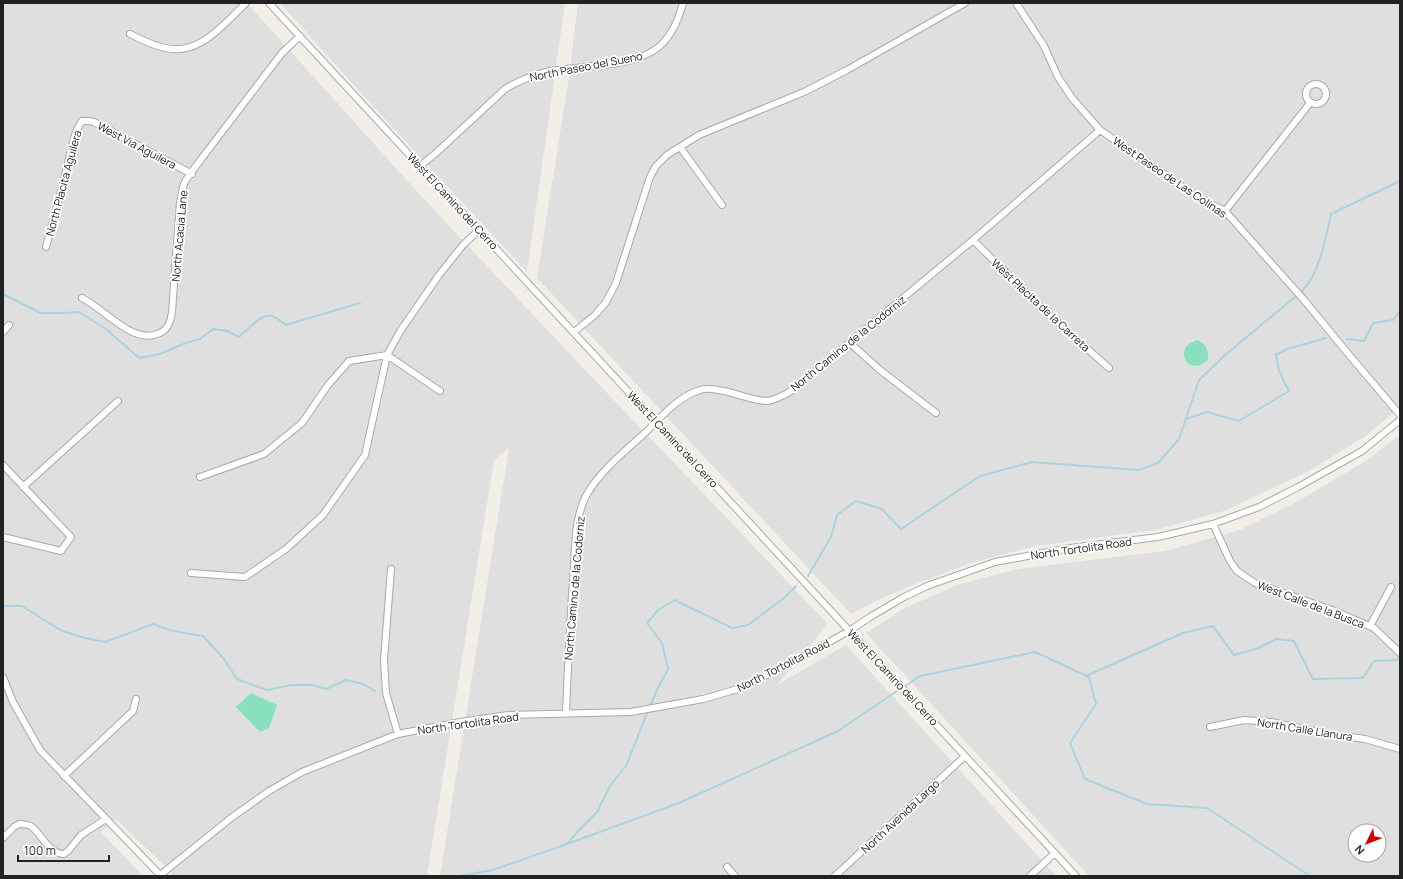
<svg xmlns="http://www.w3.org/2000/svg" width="1403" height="879" font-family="Manrope,sans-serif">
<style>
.residential{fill:#e0dfdf;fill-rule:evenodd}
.pitch{fill:#88e0be}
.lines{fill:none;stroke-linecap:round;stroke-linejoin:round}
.stream{stroke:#aad3df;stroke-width:2}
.minor-casing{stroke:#a9a9a9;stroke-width:8}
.minor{stroke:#fff;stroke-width:6}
.labels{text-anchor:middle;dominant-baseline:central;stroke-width:3.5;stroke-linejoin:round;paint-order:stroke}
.street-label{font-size:11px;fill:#222;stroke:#fff}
</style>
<rect width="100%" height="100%" fill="#f2efe9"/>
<path class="residential" d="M3,3h244l174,193 166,176 241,252 -51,61 69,-40 210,231h-616l69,-428 -15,12 -67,416h-257l2,-3 -56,-54 -15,13 40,42v2h-138z
M280,3h285l-38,269 -167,-180z
M578,3h822v404l-33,28 -58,36 -85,40 -69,19 -120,16 -64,17 -53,20 -40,17 -27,14 -314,-336 32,-201z
M1400,435v441h-311l-223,-243 39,-25 52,-23 60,-16 148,-18 75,-21 60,-30 67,-40zM1355,831h24v24h-24z"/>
<path class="pitch" d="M1198,340c8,5 11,10 10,20 -20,17 -31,-7 -19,-16 2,-2 6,-3 9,-4z
M251,693l26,12 -8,23 -9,4 -24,-25z"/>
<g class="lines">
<path class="stream" d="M1302,291c17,-16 24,-54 29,-77l69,-33
M3,294l38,19h24l14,-1 27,17 33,29 21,-4 26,-11 14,-4 13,-10 14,2 12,6c8,-7 22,-23 32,-21 5,1 11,6 15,9l74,-22
M1347,339l17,2 9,-18 20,-3 7,-9
M1186,419l21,-7 32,9 50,-30 -10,-20 -3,-16 11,-6 39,-11
M808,576l23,-39 6,-22 19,-14 26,8 19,20 79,-53 52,-14 107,8 19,-7 21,-24 20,-59 26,-25 70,-58
M3,607l3,-1h16l40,25 23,7 20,4 48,-18 20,7 30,5 21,23 13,20 30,11 25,-5h20l14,4 20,-9 17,4 12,7
M1086,676l97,-43 30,-7 21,29 25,-7 17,-9 18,2 19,38 50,-1 11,-17 23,-1 3,-3
M904,687l16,-11 115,-24 54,25 7,27 -26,39 15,36 62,25 60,4 103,68
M568,843l11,-13 18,-18 13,-26 17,-22 16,-41 14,-33 11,-21 -6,-26 -15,-20 11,-13 17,-10 57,28 16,-3 36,-27 12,-12
M459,876l34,-6 74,-26 112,-41 159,-72 62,-42"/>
<defs>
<path id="minor" d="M269,3l807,873
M1016,3l28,43 14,31 14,21 28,32 99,68 26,13 79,89 46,56 50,59
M130,34c10,5 20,10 31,13 37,11 61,-21 85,-44
M1306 94a10 10 0 1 1 20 0a10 10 0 1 1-20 0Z
M680,147l42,58
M420,166l16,-13 69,-64c14,-9 29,-14 45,-18 33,-6 88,-3 112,-27 11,-11 17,-26 21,-41
M1225,211l85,-108
M973,240l74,73 62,55
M46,247c7,-26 14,-51 20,-76 5,-17 6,-36 16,-50h7l5,1 98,52
M82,298c23,11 51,48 78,35 9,-4 11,-13 12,-21l8,-110c2,-7 2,-16 6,-22 5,-8 11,-15 16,-22l80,-105 18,-17
M3,332l6,-7
M574,332l21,-17 11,-13 10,-19 34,-106 6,-11 11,-11 32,-20 105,-43 43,-22 118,-67
M850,343l30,27 56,43
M3,465l68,72 -10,14 -58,-14
M200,477l64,-23 38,-31 26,-38 21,-24 38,-6 53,36
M23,487l95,-86
M1213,524l17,37 7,10 18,12 77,27 42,18 26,25
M391,569l-7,91 2,33 12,41
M191,573l54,4 41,-28 37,-34 42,-60 22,-100 14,-25 38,-55 24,-30 16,-15
M1370,626l21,-39
M3,677l10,25 27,48 120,125
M566,713c2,-48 4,-97 8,-145 1,-23 1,-51 12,-72 12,-23 40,-46 60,-64 15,-15 33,-36 54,-42 6,-2 13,-1 18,0 16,2 32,10 48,11 6,0 19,-6 25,-10l182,-151 127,-110
M1210,727l34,-7 27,2 57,12 37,5 35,10
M64,776l69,-65 3,-12
M3,838l11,-11 5,-3c5,0 9,0 13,3 11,9 16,26 32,27l5,-4 12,-15 25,-16
M727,867l8,9
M159,876l72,-58 38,-27 33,-19 96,-38 62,-12 48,-7 123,-3 72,-13 38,-11 52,-26 56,-31 21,-14 34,-20 23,-11 68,-24 75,-14 88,-11 55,-13 46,-17 39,-20 64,-36 38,-31
M835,876l130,-120
M1030,876l25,-23"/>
</defs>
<use href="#minor" class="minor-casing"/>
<use href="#minor" class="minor"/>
</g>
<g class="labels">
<g class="street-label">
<text transform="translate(586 66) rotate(-11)">North Paseo del Sueno</text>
<text transform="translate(137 145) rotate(28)">West Via Aguilera</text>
<text transform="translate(1170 177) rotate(34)">West Paseo de Las Colinas</text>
<text transform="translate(63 183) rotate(-75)">North Placita Aguilera</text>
<text transform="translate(453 201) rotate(47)">West El Camino del Cerro</text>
<text transform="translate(179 236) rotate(-85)">North Acacia Lane</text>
<text transform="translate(1041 305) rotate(43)">West Placita de la Carreta</text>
<text transform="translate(848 343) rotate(-39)">North Camino de la Codorniz</text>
<text transform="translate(673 439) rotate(47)">West El Camino del Cerro</text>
<text transform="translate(1081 548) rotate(-8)">North Tortolita Road</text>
<text transform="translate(574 588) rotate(-85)">North Camino de la Codorniz</text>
<text transform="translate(1311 604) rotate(21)">West Calle de la Busca</text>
<text transform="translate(783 665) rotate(-27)">North Tortolita Road</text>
<text transform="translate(893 677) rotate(47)">West El Camino del Cerro</text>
<text transform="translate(468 723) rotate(-8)">North Tortolita Road</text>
<text transform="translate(1305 729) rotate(9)">North Calle Llanura</text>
<text transform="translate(900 816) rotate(-43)">North Avenida Largo</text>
</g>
</g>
<rect width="1403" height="879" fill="none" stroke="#222222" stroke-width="8"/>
<g transform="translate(1367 843) rotate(227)"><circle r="19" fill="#ffffff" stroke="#a7a7a7"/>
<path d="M0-3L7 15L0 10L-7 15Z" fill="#d40000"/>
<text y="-6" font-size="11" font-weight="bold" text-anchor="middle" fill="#222222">N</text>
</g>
<path d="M18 855v6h91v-6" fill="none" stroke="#222222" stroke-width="2"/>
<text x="24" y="855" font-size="12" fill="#222222" stroke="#ffffff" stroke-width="3" paint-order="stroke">100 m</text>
</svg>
